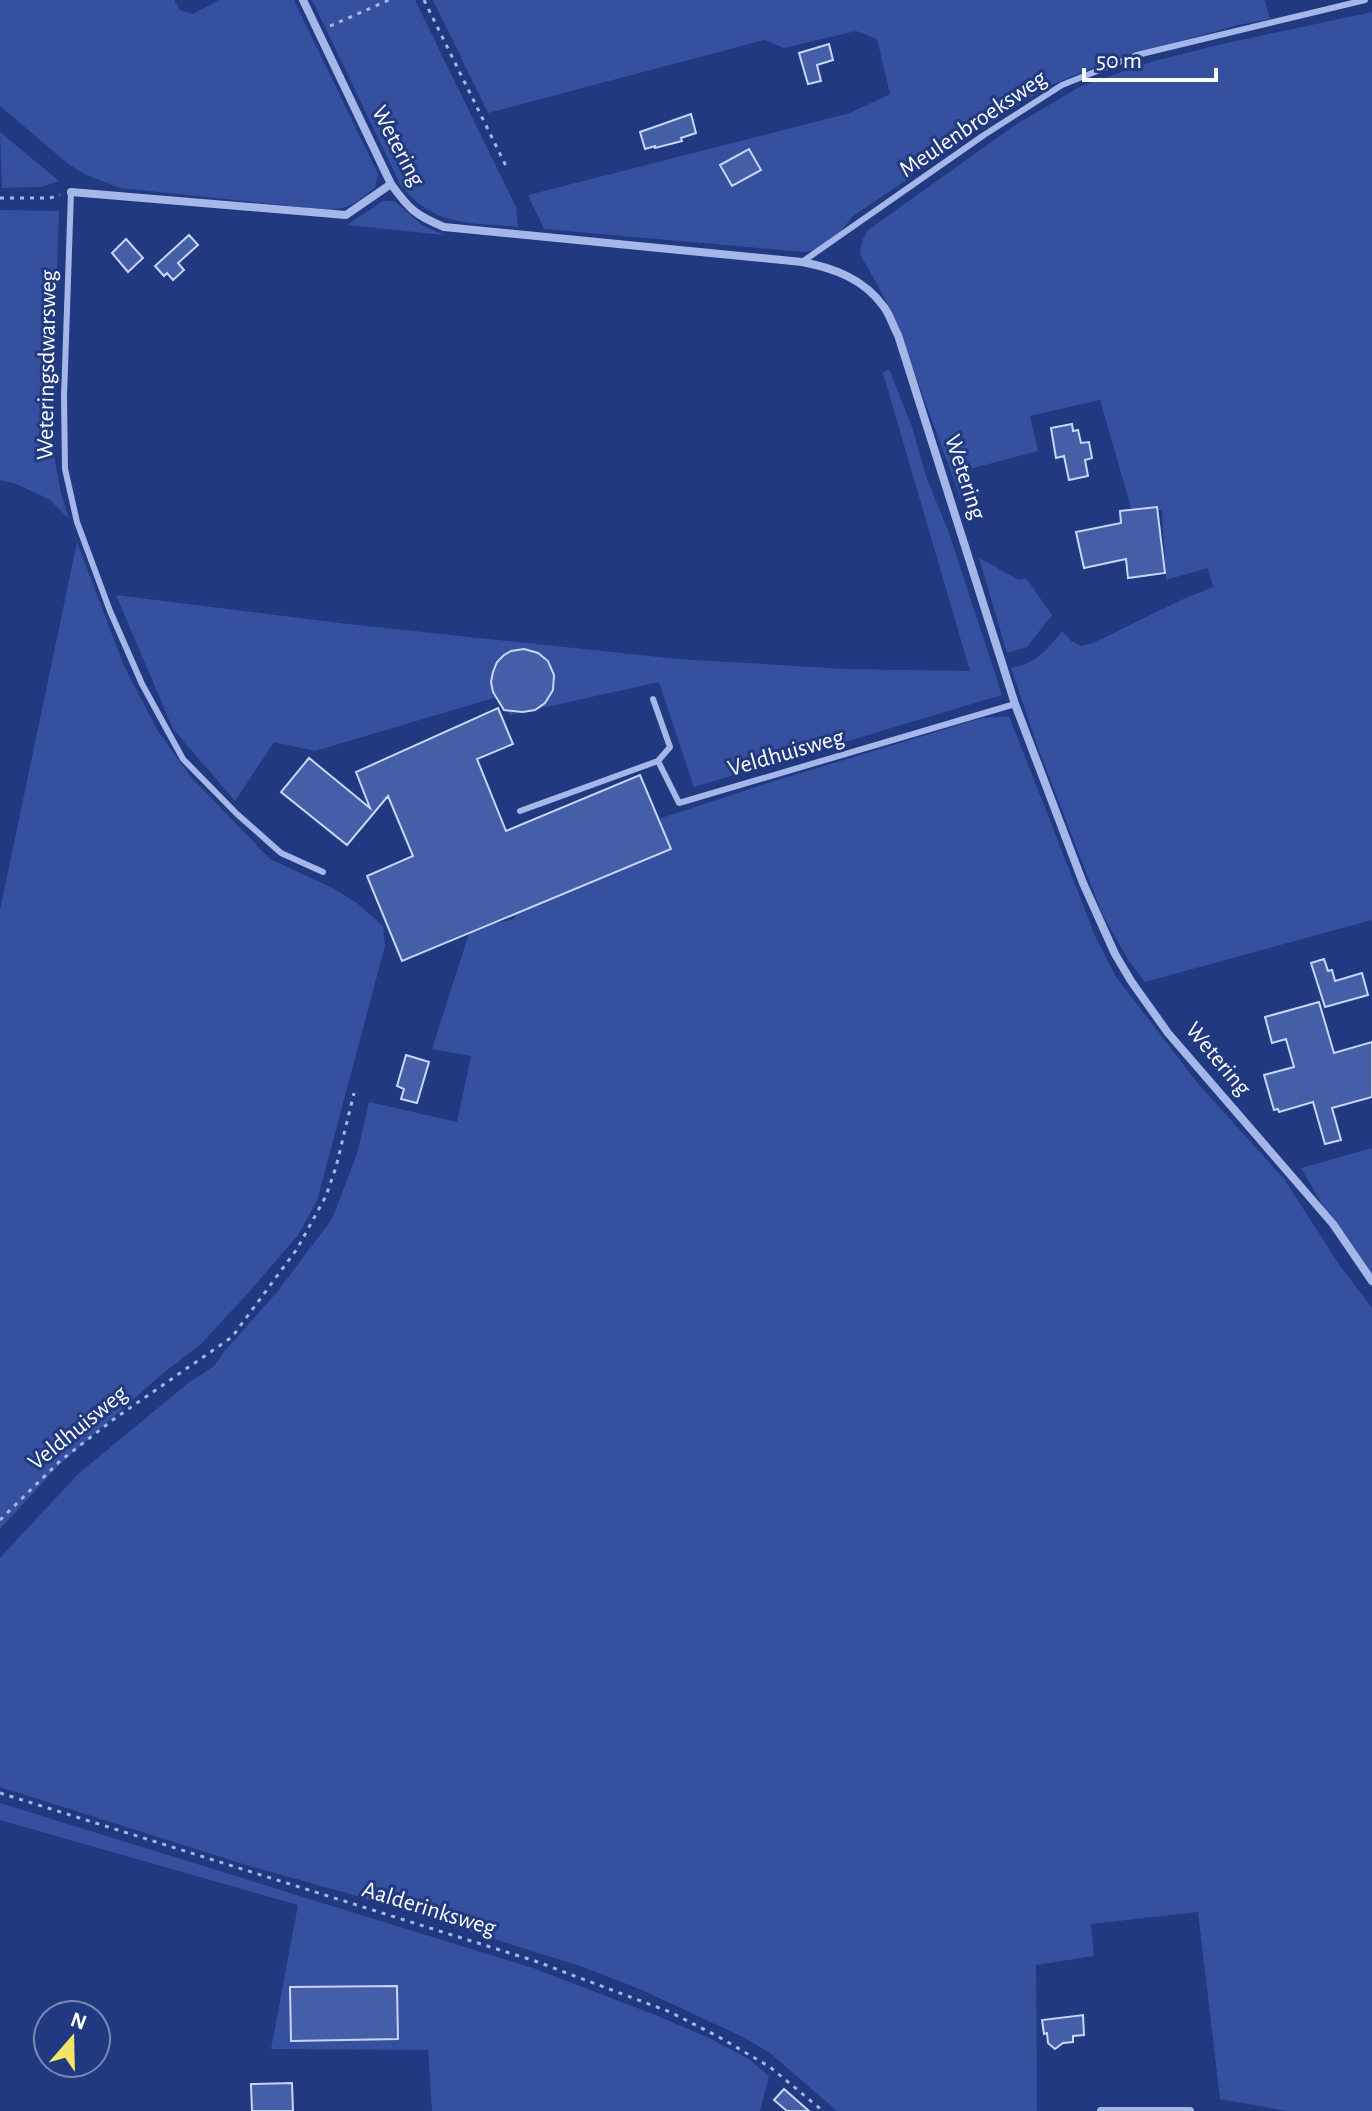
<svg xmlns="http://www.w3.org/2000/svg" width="1372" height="2111" font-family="'Alegreya Sans',sans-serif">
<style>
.green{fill:#34509e}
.building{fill:#445fa7;stroke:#c9d5f6;stroke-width:2}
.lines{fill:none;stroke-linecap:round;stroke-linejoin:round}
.path{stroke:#a5b7e8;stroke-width:3;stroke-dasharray:4 6;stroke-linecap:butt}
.lane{stroke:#a5b7e8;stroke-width:6}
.street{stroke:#a5b7e8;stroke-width:8}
.labels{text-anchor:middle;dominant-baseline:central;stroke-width:6;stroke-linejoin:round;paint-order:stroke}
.street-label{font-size:24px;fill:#fff;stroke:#203980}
</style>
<rect width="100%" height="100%" fill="#203980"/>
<path class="green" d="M0,0h174l6,10 13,4 26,-14h75l84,174 -3,14c-18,13 -22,20 -46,22l-209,-22 -34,-13 -19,-12 -67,-57z
M312,0h103l101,207 2,20c-50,-5 -81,1 -117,-41z
M433,0h829l3,1 5,18 -31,6 -125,34 -65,27 -122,76 -19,17 -55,37 -19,24 -14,10 -16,2 -260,-23 -16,-34 322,-82 40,-19 -13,-55 -21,-8 -72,17 -20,-8 -276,73z
M1372,12v908l-227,62 -16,-21 -26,-45 -65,-168 -27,-80c26,-5 36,-18 51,-37l9,10 10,5 12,-3 88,-43 32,-13 -5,-19 -42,12 -4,-70 -30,1 -32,-111 -70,16 8,35 -72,19 2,15 -3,14h-4l-70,-189 -31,-56 2,-13 6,-11 144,-103 69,-41 73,-25 68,-17z
M0,132l59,49 -17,6 -40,1z
M383,201h11l28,24 22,10 -97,-10z
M0,210l59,1 -8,230 10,52 8,26 -20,-20 -33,-15 -16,-4z
M889,369l23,58 15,52 22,54 53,162 -308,92 -35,-105 -149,33 -6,-20 -189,56 -41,-9 -39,59 -62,-72 -57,-134 232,29 330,35 168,10 124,2 -87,-298z
M77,542l47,124 34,65 33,46 79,82 61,28 26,16 26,23 2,20 -68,255 -19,34 -49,57 -48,52 -39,30 -104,92 -58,63v-619z
M979,558l40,22 7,-2 26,37 -25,32 -20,6z
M1009,716l87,222 20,39 84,109 85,94 53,83 34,45v803h-85l-67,-12 -22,-187 -107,12 3,32 -58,9 1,146h-200l-67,-58 -27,-16 -101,-47 -62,-24 -227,-71 -110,-31 -243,-77v-229l78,-84 109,-90 27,-18 9,-13 54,-61 55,-73 25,-65 12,-52 88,20 14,-66 -39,-7 38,-119c16,-8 27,-6 44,-11l26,-61 228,-75 214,-65z
M1372,1148v132l-27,-36 -44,-76z
M0,1803l533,165 125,48 53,23 38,20 20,17 -9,35h-328l-4,-61 -157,-1 27,-144 -298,-85z"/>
<path class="building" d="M829,44l4,16 -16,5 4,16 -13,3 -9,-31z
M691,114l5,19 -15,5 1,3 -27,7v-2l-10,3 -5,-17z
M749,149l12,21 -29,16 -12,-21z
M189,235l9,10 -20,18 6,7 -11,10 -6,-7 -3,3 -9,-10z
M126,239l17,19 -15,14 -16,-19z
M1072,424l1,7 5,-1 3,13 8,-1 3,16 -7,2 3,16 -19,4 -5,-24 -8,2 -5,-30z
M1157,507l8,66 -37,5 -2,-19 -42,9 -8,-36 45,-9 -1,-12z
M524,649l14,4 10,8 6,14 -1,15 -8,13 -10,7 -12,2 -19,-2 -11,-18 -2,-10 2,-10 4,-10 7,-7 7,-4z
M498,708l15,36 -36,15 29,72 134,-56 31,74 -269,112 -35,-85 46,-20 -25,-60 -41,49 -66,-53 28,-34 61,50 -14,-36z
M1324,959l4,12 4,-1 3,11 27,-8 6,22 -43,12 -14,-44z
M1319,1002l15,51 38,-11v55l-40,11 9,32 -16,4 -12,-42 -34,10 -1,-3 -4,1 -10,-35 30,-8 -8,-28 -14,4 -7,-26z
M406,1055l23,7 -12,41 -16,-4 3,-10 -7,-3z
M397,1986l1,53 -107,2 -1,-54z
M1083,2015l1,20 -11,1v6l-10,1 -8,6 -7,-6 -1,-10 -3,1 -2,-14z
M292,2083l1,28h-41l-1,-27z
M784,2089l25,22h-22l-13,-11z"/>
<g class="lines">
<path class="path" d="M424,0l83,168
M330,26l59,-26
M0,198h50l10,-3
M0,1520l60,-59 54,-42 118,-82 65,-88 29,-53 10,-29 18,-74
M0,1793l535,168 135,51 49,25 51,30 53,44"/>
<path class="lane" d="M71,192l-7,205 1,72 12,53 33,89 32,73 41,75 54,55 44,39 42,19
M802,262l182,-127 78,-50 75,-30 228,-55
M653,699l17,48 -12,14 21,42 336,-99
M520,811l138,-50"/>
<path class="street" d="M303,0l88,184c18,25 24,31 53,43l358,35c32,6 62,17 82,45 6,8 9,19 14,28l117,369 68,179 32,71 16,27 37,52 165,191 39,57
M71,192l275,23 45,-31
M1101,2111h89"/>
</g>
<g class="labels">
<g class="street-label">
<text transform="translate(973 124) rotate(-34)">Meulenbroeksweg</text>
<text transform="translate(398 146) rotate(62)">Wetering</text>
<text transform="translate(47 365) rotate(-89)">Weteringsdwarsweg</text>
<text transform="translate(965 477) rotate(72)">Wetering</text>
<text transform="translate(786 753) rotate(-16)">Veldhuisweg</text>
<text transform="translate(1218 1059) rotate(50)">Wetering</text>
<text transform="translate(78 1428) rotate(-39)">Veldhuisweg</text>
<text transform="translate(429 1909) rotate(17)">Aalderinksweg</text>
</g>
</g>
<g transform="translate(72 2039) rotate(20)"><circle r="38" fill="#203980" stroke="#7988b3" stroke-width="2"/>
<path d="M0-6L14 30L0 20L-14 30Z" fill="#f5e565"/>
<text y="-12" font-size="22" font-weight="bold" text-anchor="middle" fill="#ffffff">N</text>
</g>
<path d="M1084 68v12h132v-12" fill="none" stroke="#ffffff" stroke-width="4"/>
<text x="1096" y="68" font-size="24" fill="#ffffff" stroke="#203980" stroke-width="6" paint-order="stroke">50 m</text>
</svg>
